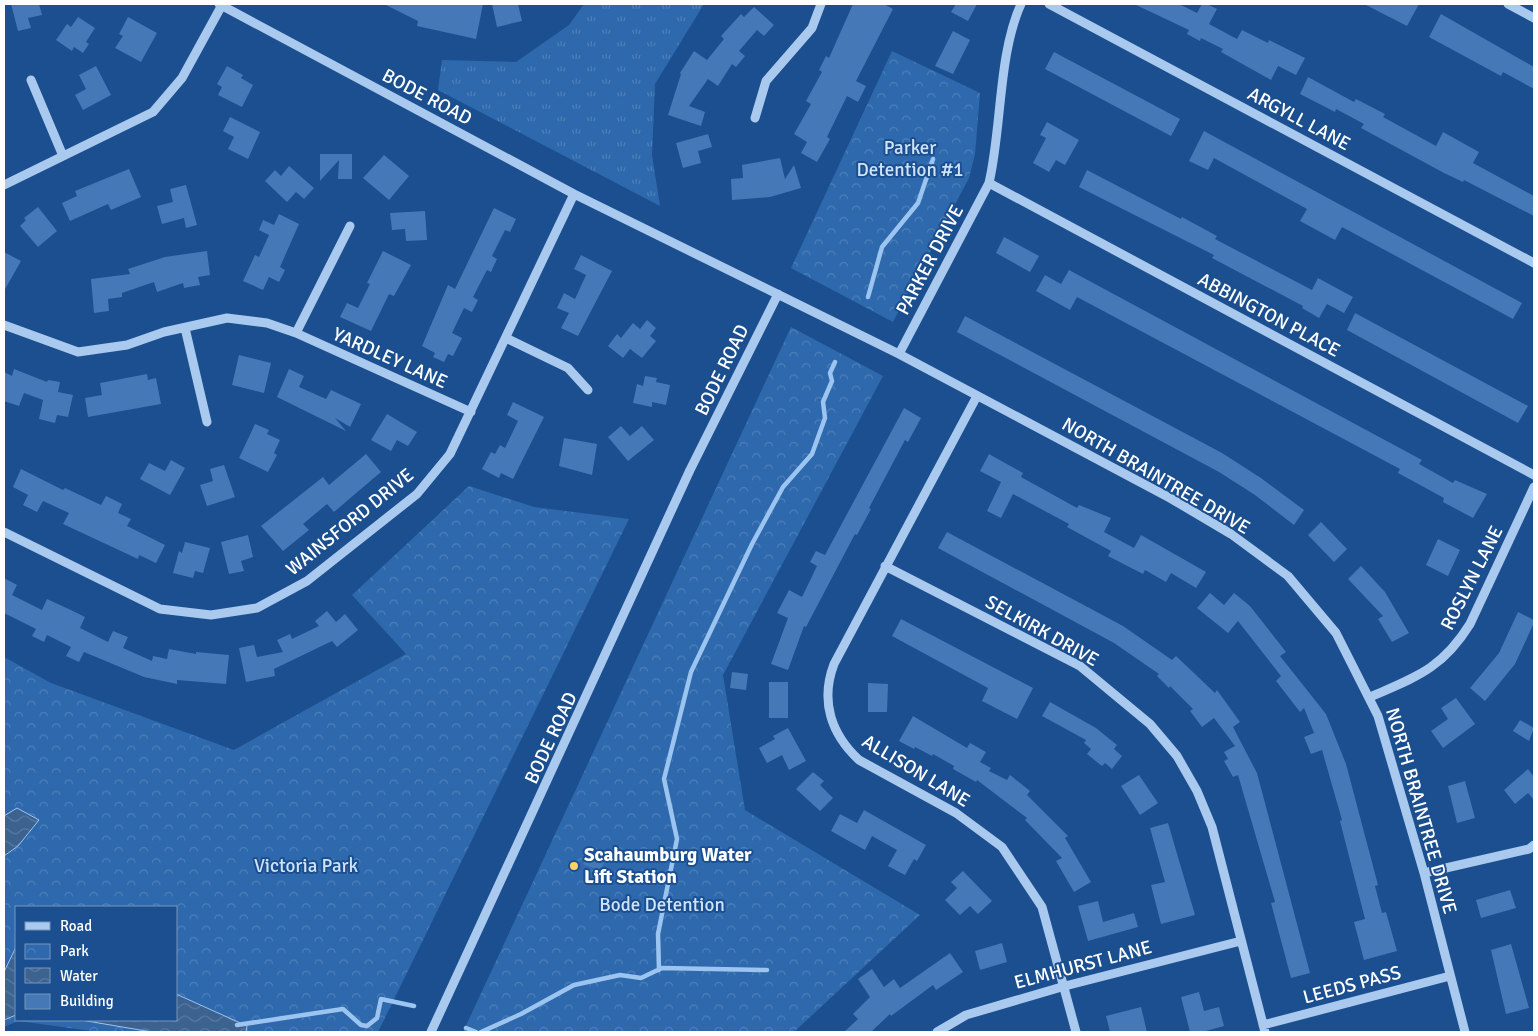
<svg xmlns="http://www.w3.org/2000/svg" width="1538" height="1036" font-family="Signika,sans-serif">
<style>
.grass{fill:url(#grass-tufts)}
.park{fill:url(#park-crowns);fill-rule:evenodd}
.water{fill:url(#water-waves);stroke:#9cc4f0}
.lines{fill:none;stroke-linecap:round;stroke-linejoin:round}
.stream{stroke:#9cc4f0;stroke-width:4.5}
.building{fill:#4478b7}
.minor{stroke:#a9c9ee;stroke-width:9}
.poi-dot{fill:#ffd166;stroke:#1b4f8f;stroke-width:2}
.labels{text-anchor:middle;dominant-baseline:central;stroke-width:4;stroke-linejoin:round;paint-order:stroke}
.street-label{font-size:19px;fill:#fff;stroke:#1b4f8f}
.park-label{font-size:19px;fill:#cfe3fa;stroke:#1b4f8f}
.poi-label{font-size:19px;font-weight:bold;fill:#fff;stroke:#1b4f8f;text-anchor:start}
</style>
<defs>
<pattern id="grass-tufts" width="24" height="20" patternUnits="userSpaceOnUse" patternTransform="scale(1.25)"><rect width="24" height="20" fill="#2e69ad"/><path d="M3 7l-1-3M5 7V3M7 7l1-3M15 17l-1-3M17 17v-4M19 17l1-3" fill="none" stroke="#4d80b9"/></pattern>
<pattern id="park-crowns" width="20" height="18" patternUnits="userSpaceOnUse" patternTransform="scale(1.25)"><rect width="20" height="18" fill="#2e69ad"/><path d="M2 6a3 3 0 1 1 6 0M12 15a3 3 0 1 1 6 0" fill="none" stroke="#4d80b9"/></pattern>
<pattern id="water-waves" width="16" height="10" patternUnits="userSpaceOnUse" patternTransform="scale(1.25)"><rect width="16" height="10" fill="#3c6290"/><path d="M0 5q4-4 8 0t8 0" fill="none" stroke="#597aa1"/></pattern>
</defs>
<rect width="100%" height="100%" fill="#1b4f8f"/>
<path class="grass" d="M584,4h120l-49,80 -3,71 8,51 -222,-116 4,-30 74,2 53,-37z"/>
<path class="park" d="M892,51l88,42 -5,61 -6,24 -76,144 -102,-54z
M791,327l92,49 -160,299 22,135 175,105 -126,117h-331z
M469,486l65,21 95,12 -251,513h-279l-81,-11 -14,6v-370l47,26 183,67 172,-96 -54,-59zM16,907h160v113h-160z"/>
<path class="water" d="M17,808l22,12 -21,26 -14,10v-40z
M16,947v68l-12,5v-48z
M176,994l71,32 -1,6h-94l-71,-12h95z"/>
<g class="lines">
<path class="stream" d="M868,297l14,-50 36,-44 15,-44
M659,970l-1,-36 19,-95 -13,-60 27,-107 61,-128 31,-57 29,-33 13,-36 -2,-16 9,-21 -2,-8 5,-11
M237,1025l106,-16 18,16 6,1 10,-8 4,-19 33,7
M466,1028l10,4
M481,1032l40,-18 53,-29 46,-10 21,3 21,-10 105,2"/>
</g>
<path class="building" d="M11,4h28l3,11 -14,3 3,10 -13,3z
M384,4h99l-7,35 -59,-13 1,-5z
M492,4h26l4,17 -25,6z
M853,4h31l9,5 -37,72 10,5 -8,16 -11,-6 -20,41 3,2 -13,23 -16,-9 6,-11 -13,-8 17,-30 -5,-3 16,-29 -3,-2 7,-14 3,2z
M956,4h21l-9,17 -17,-9z
M1134,4h45l18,9 5,-9h5l10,5 -8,15 28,15 5,-9 26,13 1,-3 36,18 -9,17 -18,-9 -7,14 -50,-28 2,-3 -22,-11 -1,3 -13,-7 2,-4z
M1364,4h55l-12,22z
M754,7l20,18 -10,11 -7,-6 -18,21 6,5 -9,11 -4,-3 -14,22 -10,-7 -19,27 16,6 -4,14 -33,-11 13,-41 -1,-1 14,-22 13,9 17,-21 -3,-3 20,-22 3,3z
M1441,14l93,53v22l-31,-17 -2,4 -72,-39z
M78,17l17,11 -9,14 3,2 -6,9 -9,-6 -2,4 -16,-11 11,-16 4,3z
M128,17l29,16 -16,29 -26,-14 8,-12 -4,-2z
M953,31l17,9 -17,34 -18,-8z
M1054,52l126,67 -9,17 -126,-67z
M96,66l15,29 -28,15 -8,-15 11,-6 -7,-14z
M227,66l16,9 -2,3 12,7 -11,22 -24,-12 4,-8 -5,-3z
M1308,77l46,25 2,-3 29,15 -2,3 53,29 7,-14 36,20 -6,11 61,33v20l-70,-36 -1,2 -19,-9 -83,-45 3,-4 -28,-15 -1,3 -35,-18z
M230,117l30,15 -12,27 -20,-10 6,-12 -11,-6z
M1047,122l32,18 -14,25 -9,-5 -7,12 -16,-9 13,-25 -6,-3z
M1204,131l318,172 -9,16 -171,-92 -7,13 -35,-19 7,-12 -93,-51 -6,12 -19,-9z
M708,134l4,13 -14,4 3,12 -18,5 -7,-25z
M320,154h32v25h-14l1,-19 -19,21z
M384,155l25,21 -20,24 -26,-22z
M780,158l5,21 9,-14 7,23 -31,9 -38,3 -1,-21 12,-1 -1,-13z
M289,166l25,22 -10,11 -8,-7 -9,10 -22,-21 10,-11 6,6z
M129,169l12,28 -30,13 -3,-6 -38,17 -8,-18 15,-7 -2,-5z
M1087,170l94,49 1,-2 35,19 -2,3 97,51 6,-12 35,19 -9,16 -17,-9 -8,14 -17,-10 1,-2 -91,-48 2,-3 -135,-68z
M186,185l11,40 -11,3 -2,-10 -22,6 -5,-18 16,-4 -3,-13z
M38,207l19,24 -19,16 -18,-21 6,-6 -2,-2z
M494,208l22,11 -6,13 -5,-2 -13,26 5,3 -6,13 -4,-2 -14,27 5,3 -6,12 -8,-4 -12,25 10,5 -9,18 -5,-2 -4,8 -11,-5 2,-4 -13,-7 26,-61 7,4z
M425,211l2,29 -21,1 -1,-12 -13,1 -2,-17z
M279,214l20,10 -19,43 5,3 -6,12 -10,-5 -6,13 -20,-9 12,-26 4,2 10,-22 -10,-5 4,-10 11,5z
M1004,237l35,19 -9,16 -34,-19z
M207,251l3,24 -12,2 2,8 -16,3 -1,-5 -26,9 -3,-10 -32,11v4l-14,2 1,12 -15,2 -3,-34 39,-5 -2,-5 37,-12z
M383,251l28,14 -17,31 -5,-2 -18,37 -31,-14 7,-14 11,5 12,-24 -3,-1z
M4,252l17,9 -17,30z
M581,255l31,16 -34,65 -17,-8 8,-15 -12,-5 7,-15 11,6 11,-24 -12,-6z
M1069,270l353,190 -3,4 34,19 2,-3 32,14 -14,24 -30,-16 1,-4 -46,-25 2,-4 -323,-172 -7,13 -34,-19 9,-16 16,9z
M1355,313l173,93 -10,17 -171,-93z
M965,316l257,137 39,25 43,32 -10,15 -39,-30 -36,-23 -262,-140z
M647,320l9,8 -6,8 6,5 -14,17 -12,-9 -7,9 -15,-12 9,-12 4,4 12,-15 7,6z
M239,355l32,8 -7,30 -32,-8z
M14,369l33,13 1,-2 12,2 -2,10 15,3 -5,22 -11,-2 -2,8 -16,-4 4,-19 -19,-7 -5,13 -15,-5v-29l8,4z
M289,369l15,7 -5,11 27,12 5,-9 30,14 -11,23 -15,-9 11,13 -69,-34z
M147,374l1,6 8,-2 5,26 -73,13 -3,-19 17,-3 -2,-12z
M645,376l12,2 -1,4 14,3 -4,20 -14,-3v5l-19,-4 4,-19 6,2z
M513,402l31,15 -31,62 -12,-6 -2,5 -17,-9 9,-17 4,2 5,-9 5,3 13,-27 -11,-6z
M904,408l17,10 -13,24 -3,-2 -36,68 2,1 -14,26 -2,-1 -49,93 -2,-1 -16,44 -17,-6 17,-46 -11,-5 12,-23 13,7 15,-31 -7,-4 6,-11 9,4z
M387,414l30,18 -9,14 -11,-6 -6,11 -20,-11z
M255,424l14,6 -2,4 13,6 -6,13 3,2 -9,17 -29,-14z
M621,426l9,10 12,-10 12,14 -26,21 -20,-24z
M564,438l33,6 -5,31 -33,-9z
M366,454l15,18 -47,40 -7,-8 -24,20 6,6 -26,21 -22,-25 62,-49 6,8z
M989,454l34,19 -2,4 56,31 2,-3 32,13 -7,14 30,16 7,-13 65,37 -10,16 -25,-15 -5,9 -21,-12 -2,4 -35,-18 3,-5 -44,-24 2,-3 -56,-30 -12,24 -14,-7 14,-29 -21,-11z
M171,460l14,8 -15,27 -30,-16 9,-16 16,8z
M224,465l11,32 -28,9 -7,-21 13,-4 -3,-12z
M21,469l42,21 2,-2 36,17 5,-9 16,8 -4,9 13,6 -4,7 38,19 -9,18 -17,-8 -1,4 -75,-35 6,-11 -26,-12 -6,11 -14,-7 5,-10 -15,-8z
M1321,522l26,27 -13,13 -26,-27z
M947,532l176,94 49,34 4,-4 39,37 2,-3 23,32 -7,5 24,46 53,200 -19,5 -20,-75 4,-1 -37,-127 -5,2 -9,-16 4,-2 -4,-7 11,-6 -21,-28 -12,9 -12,-16 3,-2 -23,-23 -1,2 -12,-12 2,-2 -45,-31 -176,-95z
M248,535l5,22 -12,4 3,10 -15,3 -8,-32z
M1438,539l22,11 -12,26 -22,-11z
M185,542l25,6 -7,25 -8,-2 -2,7 -20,-5 6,-22 3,2z
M1361,566l24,26 24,41 -17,9 -14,-23 5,-3 -35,-37z
M4,578l13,7 -5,10 30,15 5,-11 26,12 12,6 -5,11 28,14 5,-11 15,6 -5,11 29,13 1,-5 14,3 2,-10 27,5v-2l33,3 -3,29 -49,-4v4l-33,-7 -60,-25 -5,10 -13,-6 5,-9 -24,-12 -3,7 -12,-6 4,-7 -32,-16z
M1210,593l14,12 10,-12 16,13 36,46 -6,4 46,58 20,50 32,121 -3,1 7,27 4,-1 11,39 -33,9 -10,-38 11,-3 -25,-98 2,-1 -20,-70 -11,4 -7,-17 10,-4 -10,-25 -4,4 -24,-31 5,-5 -43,-55 -10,12 -31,-25z
M327,611l9,11 9,-8 13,16 -21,17 -5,-6 -58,28 1,7 -29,6 -7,-34 15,-3 3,12 26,-5 -6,-12 13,-6 2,5 27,-13 -4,-5z
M1518,612l16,8v3l-19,41 -30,37 -15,-13 29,-35z
M901,619l132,69 -16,31 -35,-18 6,-13 -96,-52z
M732,672l16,2 -2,16 -16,-2z
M769,682h19v36h-19z
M868,683l20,1 -1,28h-19z
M1456,698l19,26 -32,24 -12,-17 17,-12 -7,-11z
M1050,702l46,26 21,17 -3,4 8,7 -10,13 -7,-6 -3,3 -15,-12 4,-5 -7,-6 2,-3 -44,-24z
M913,716l54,32 3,-5 16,9 -6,10 11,6 -2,3 18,9 3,-5 20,16 -3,4 41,41 -3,2 26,44 -17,10 -18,-31 6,-3 -37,-38 2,-2 -50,-38 -1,2 -23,-13 1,-3 -21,-12 -1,2 -17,-9 -1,2 -15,-8z
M1520,720l14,8 -5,13 -16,-10z
M788,728l18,33 -17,9 -7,-15 -15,8 -8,-15 16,-9 -2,-3z
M1528,769l6,8v23l-6,-7 -13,11 -11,-14z
M813,772l11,9 -4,4 13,13 -13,13 -24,-22z
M1139,775l19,28 -18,12 -19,-29z
M1465,781l10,37 -18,5 -9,-37z
M864,810l62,35 -9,16 -3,-2 -9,16 -17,-9 9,-16 -25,-14 -7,14 -34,-19 9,-17 17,9z
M1168,823l27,92 -34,9 -10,-39 14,-3 -15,-54z
M588,854l17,7 -5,10 -17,-7z
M963,871l29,30 -14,13 -8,-8 -10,9 -15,-15 12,-12 -6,-6z
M1510,890l6,18 -35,10 -5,-18z
M1098,901l5,21 31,-9 4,14 -50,14 -10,-35z
M1002,943l5,19 -27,8 -5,-19z
M1511,944l18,64 -23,6 -15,-64z
M950,953l13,19 -27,18 -3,-5 -42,31 -1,-2 -19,18h-27l14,-13 -5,-5 17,-17 -12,-18 14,-10 12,18 10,-8 6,9z
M1199,992l5,19 15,-4 5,19 -22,6h-12l-9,-35z
M1141,1007l6,25h-37l-4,-16z"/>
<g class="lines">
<path class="minor" d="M219,4l355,190 325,160 271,144 61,36 57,42 48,57 42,83 46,157 41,159
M1049,4l485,259
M1508,4l26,14
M31,80l32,76
M755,118l11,-37 46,-53 9,-24
M989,183l545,292
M4,185l149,-73 29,-34 40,-73
M4,325l74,27 49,-7 37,-13 63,-14 40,5 29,10 175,79
M185,328l22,94
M296,333l54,-107
M506,338l62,30 20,22
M899,354l90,-171c13,-56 9,-128 32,-179
M977,396l-143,268c-14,37 -3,70 25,96l97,53 46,34 40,60 34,125
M4,532l156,77 51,6 46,-7 50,-27 110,-87 33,-40 124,-260
M885,566l195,100 70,58 27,32 20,35 15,36 53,205
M1370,697c46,-20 72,-28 100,-73l64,-137
M1424,873l105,-24 5,-4
M1263,1025l187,-49
M431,1032l259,-562 88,-176
M937,1032l29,-17 99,-29 176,-45"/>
</g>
<circle class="poi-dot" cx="574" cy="866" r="5"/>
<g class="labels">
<g class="street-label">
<text transform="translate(427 97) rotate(28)">BODE ROAD</text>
<text transform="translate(1299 119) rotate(28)">ARGYLL LANE</text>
<text transform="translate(930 260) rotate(-62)">PARKER DRIVE</text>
<text transform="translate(1269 315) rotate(28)">ABBINGTON PLACE</text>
<text transform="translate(390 358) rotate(24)">YARDLEY LANE</text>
<text transform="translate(722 370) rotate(-64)">BODE ROAD</text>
<text transform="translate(1156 476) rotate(30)">NORTH BRAINTREE DRIVE</text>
<text transform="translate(350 522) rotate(-39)">WAINSFORD DRIVE</text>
<text transform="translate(1472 578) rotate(-63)">ROSLYN LANE</text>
<text transform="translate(1042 631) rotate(29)">SELKIRK DRIVE</text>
<text transform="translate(551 738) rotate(-65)">BODE ROAD</text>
<text transform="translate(916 771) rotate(31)">ALLISON LANE</text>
<text transform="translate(1421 811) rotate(74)">NORTH BRAINTREE DRIVE</text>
<text transform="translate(1083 965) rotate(-15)">ELMHURST LANE</text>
<text transform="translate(1352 985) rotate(-15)">LEEDS PASS</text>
</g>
<g class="park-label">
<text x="910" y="148">Parker<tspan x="910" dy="22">Detention #1</tspan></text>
<text x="306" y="866">Victoria Park</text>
<text x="662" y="905">Bode Detention</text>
</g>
<g class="poi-label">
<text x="584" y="855">Scahaumburg Water<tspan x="584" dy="22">Lift Station</tspan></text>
</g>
</g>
<rect width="1538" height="1036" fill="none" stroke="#ffffff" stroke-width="10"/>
<rect x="15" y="906" width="162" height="115" fill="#1b4f8f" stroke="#7695bc"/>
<rect x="25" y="922" width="25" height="8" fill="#a9c9ee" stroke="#7695bc"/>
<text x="60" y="931" font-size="15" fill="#ffffff">Road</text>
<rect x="25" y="944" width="25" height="15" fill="url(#park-crowns)" stroke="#7695bc"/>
<text x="60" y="956" font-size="15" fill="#ffffff">Park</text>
<rect x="25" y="968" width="25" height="15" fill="url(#water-waves)" stroke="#7695bc"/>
<text x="60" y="981" font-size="15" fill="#ffffff">Water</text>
<rect x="25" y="994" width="25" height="15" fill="#4478b7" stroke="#7695bc"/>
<text x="60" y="1006" font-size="15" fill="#ffffff">Building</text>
</svg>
